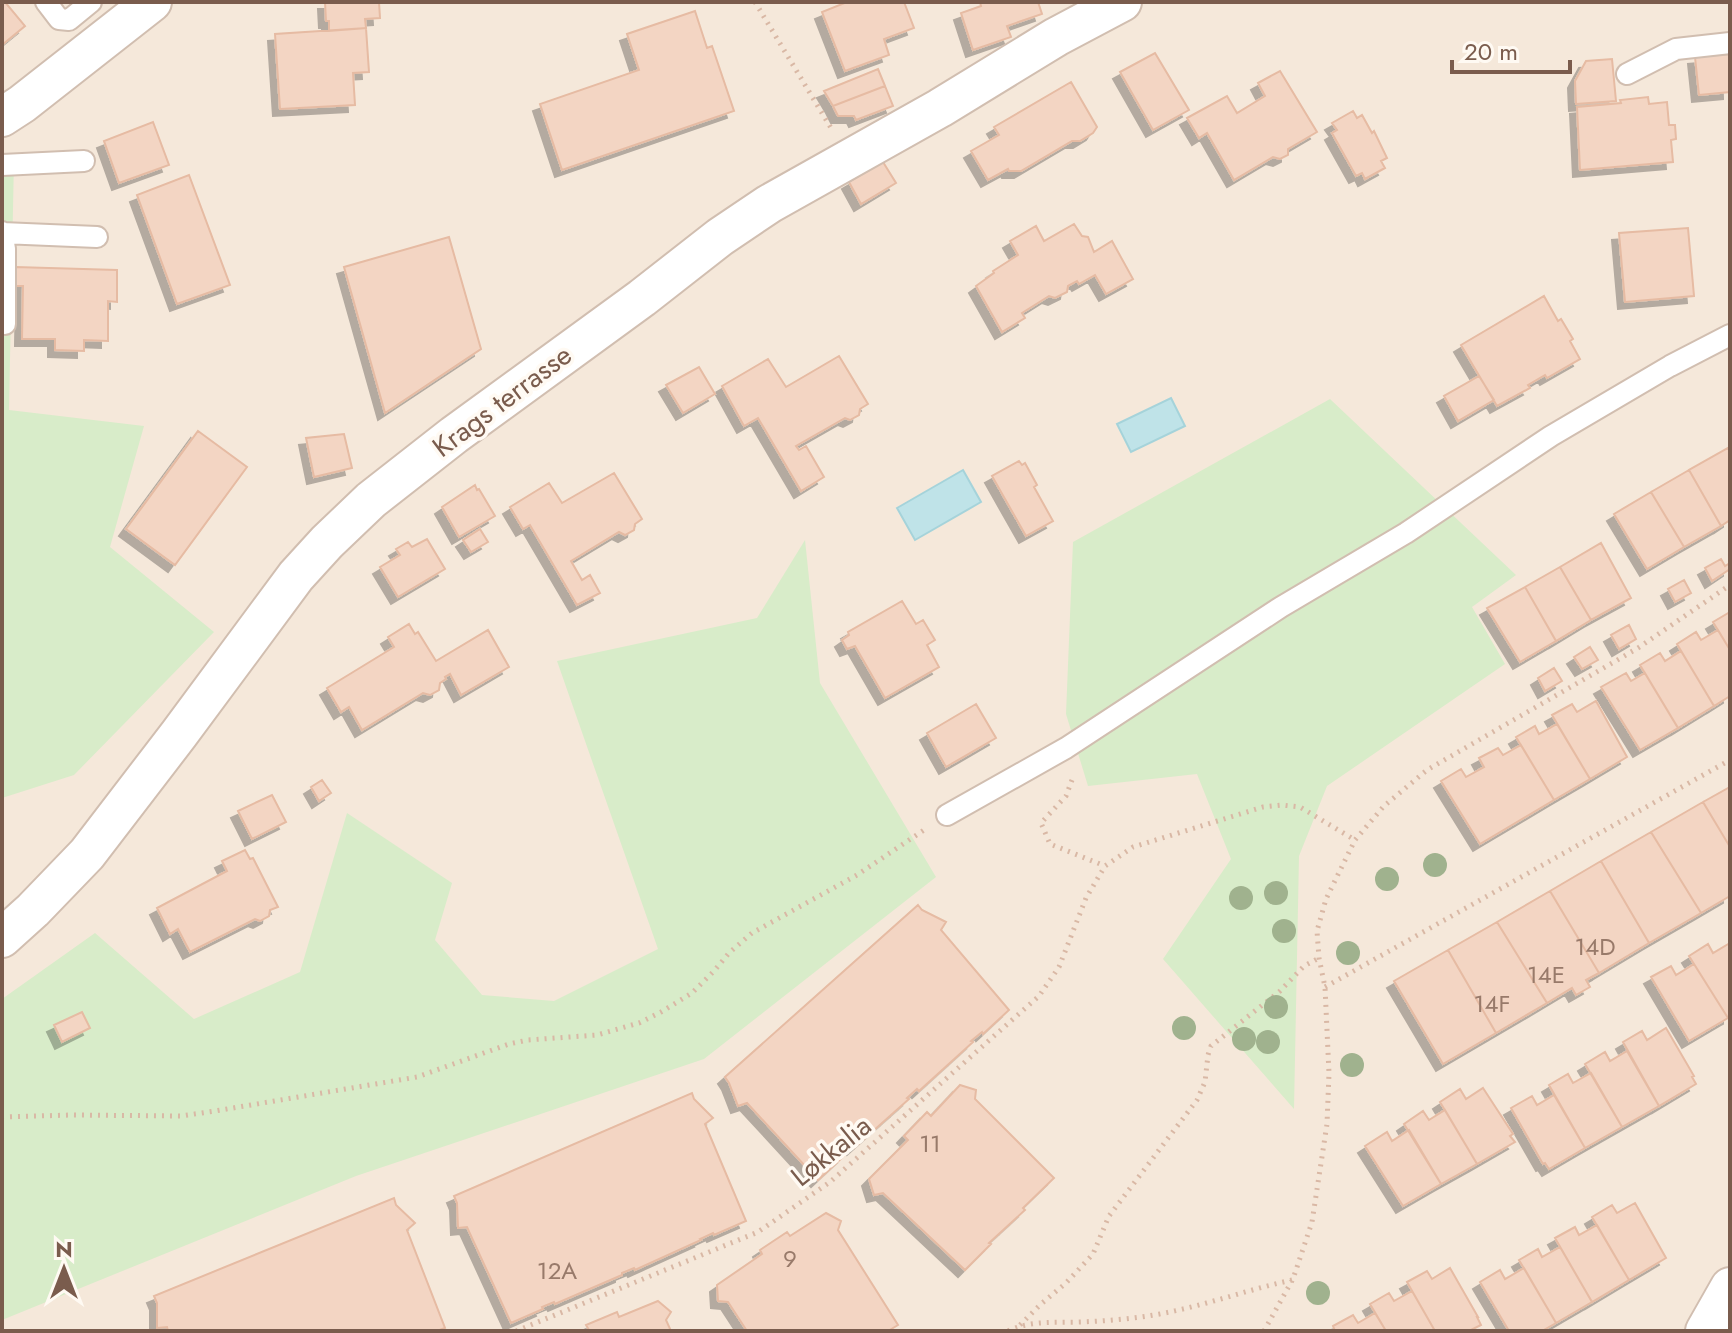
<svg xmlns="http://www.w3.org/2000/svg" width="1732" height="1333" font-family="Jost,sans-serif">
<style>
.residential{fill:#f5e8da}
.green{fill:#d8ecc9}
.water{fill:#bfe3e8;stroke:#a5d3da;stroke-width:2}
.building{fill:#f3d5c3;stroke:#e6bba3;stroke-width:2;filter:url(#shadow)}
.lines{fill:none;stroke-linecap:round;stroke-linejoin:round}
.lane-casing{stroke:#d1beb0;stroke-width:24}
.street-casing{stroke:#d1beb0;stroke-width:42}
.path{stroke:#d9b8a5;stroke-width:5;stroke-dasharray:2 6;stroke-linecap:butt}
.lane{stroke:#fff;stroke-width:20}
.street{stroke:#fff;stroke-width:38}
.tree{fill:#a0b28e}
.labels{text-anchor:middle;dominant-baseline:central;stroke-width:7;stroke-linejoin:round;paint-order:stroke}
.number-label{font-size:24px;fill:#987a6a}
.street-label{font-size:28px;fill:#7a5c4d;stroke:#fffaf3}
</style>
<defs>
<filter id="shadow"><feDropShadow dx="-7" dy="7" stdDeviation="0" flood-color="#0004"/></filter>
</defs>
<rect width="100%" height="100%" fill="#fdf6ec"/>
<path class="residential" d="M2,2h1728v1329h-1728z"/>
<path class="green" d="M14,159l-5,251 135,16 -34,121 104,85 -140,143 -72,23v-631z
M1330,399l186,176 -44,32 33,57 -178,122 -28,70 -5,253 -131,-150 68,-100 -34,-85 -109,12 -22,-72 7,-172z
M805,540l15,143 116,194 -232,182 -348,117 -354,144v-321l93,-66 99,86 106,-47 47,-159 105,70 -17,57 47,55 72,6 104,-52 -101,-288 200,-43z"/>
<path class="water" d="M1171,398l14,28 -54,26 -14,-28z
M963,470l18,32 -66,38 -18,-32z"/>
<path class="building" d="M2,2h3l20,24 -23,19z
M325,2h54l1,16 -15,1 1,9 -37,3v-10h-3z
M847,2h57l10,26 -30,11 5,16 -44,16 -23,-59z
M980,2h58l4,12 -35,12 4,11 -38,13 -12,-37 20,-7z
M695,11l12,37 5,-2 22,65 -172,59 -22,-66 99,-34 -12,-36z
M366,28l3,44 -16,1 2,32 -75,4 -5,-75z
M1155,53l34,57 -36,20 -33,-58z
M1729,54l1,38 -31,3 -4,-38z
M1612,59l4,42 -40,3 -1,-23 11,-20z
M878,69l7,17 -52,20 -9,-15z
M1280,71l37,61 -29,17v6l-8,4 -7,-2 -39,23 -27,-47 -8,5 -12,-20 40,-22 10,17 28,-17 -7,-13z
M1071,82l26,45 -4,6 -13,8h-8l-51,30h-12l-1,-2 -20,11 -17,-29 28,-16 -5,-8z
M885,86l8,20 -37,14 -2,-4h-16l-5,-10z
M1648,97l1,7 18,-2 2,23h6l1,14 -5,1 2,22 -93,8 -3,-63 44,-4 -1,-3z
M1353,111l4,7 5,-3 10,18 2,-2 13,27 -6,3 4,7 -20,11 -3,-6 -6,3 -24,-43 5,-3 -5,-7z
M153,122l16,43 -50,18 -15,-42z
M883,162l13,21 -35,21 -12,-22z
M189,175l41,110 -53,19 -40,-109z
M1074,224l8,12 6,1 6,15 18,-11 21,38 -27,15 -11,-19 -16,9 -2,-3 -9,5 -1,6 -12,6 -6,-2 -27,17 3,5 -23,14 -26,-46 18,-13 -1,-2 25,-16 -8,-14 26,-15 8,15z
M1688,228l6,68 -69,6 -6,-69z
M449,237l32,112 -96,64 -41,-146z
M15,267l102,3v32l-9,-1v40l-24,-1v11l-29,-1v-11h-33l1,-53h-9z
M1544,296l14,25 3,-2 12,20 -3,2 10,18 -33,19 -2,-3 -17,10 2,3 -33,18 -36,-61z
M839,356l29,48 -8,5 -1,6 -9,5 -5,-2 -49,28 3,4 7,-4 18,31 -23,14 -43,-73 -14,8 -22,-40 46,-27 18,28z
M699,367l16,27 -32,19 -17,-28z
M1479,376l15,24 -36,21 -14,-25z
M198,431l49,36 -72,98 -49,-36z
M344,434l8,34 -38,9 -8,-39z
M1728,448l2,4v68l-9,6 -32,-56z
M1019,461l3,4 3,-2 12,22 -3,2 19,34 -27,15 -34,-60z
M1689,470l32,56 -37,21 -33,-55z
M614,473l28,46 -7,5 -1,6 -9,5 -6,-3 -48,29 11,19 8,-5 10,18 -23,12 -47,-80 -7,4 -13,-22 39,-24 13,20z
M475,485l2,5 2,-1 16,27 -36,21 -17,-30z
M1651,492l33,55 -37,22 -33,-55z
M480,529l8,13 -17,10 -8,-12z
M427,539l18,30 -47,28 -18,-30 20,-12 -4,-6 12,-7 4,5z
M1601,543l30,55 -40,22 -31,-53z
M1721,559l4,7 5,-3v6l-18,12 -7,-13z
M1560,567l31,53 -35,21 -31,-54z
M1684,580l7,13 -16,9 -7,-13z
M1525,587l31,54 -36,21 -33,-54z
M902,601l14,23 7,-4 12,20 -8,5 12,22 -54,31 -30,-52 -8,3 -5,-9 7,-5 -1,-3z
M1730,612v38l-17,-28z
M409,624l6,10 3,-2 18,29 52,-31 21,37 -48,28 -11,-21 -5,3 1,2 -6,4 -1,7 -9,5 -7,-2 -61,37 -13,-23 -8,5 -14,-24 67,-41 -6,-10z
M1629,625l7,14 -17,10 -8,-14z
M1718,630l12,20v46l-16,10 -37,-62 19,-12 5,8z
M1590,647l8,13 -16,9 -8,-12z
M1681,651l33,55 -36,22 -38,-63 20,-12 5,8z
M1554,668l8,13 -17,10 -7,-13z
M1626,673l5,8 14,-8 33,55 -38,22 -39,-63z
M1596,701l31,56 -37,22 -38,-64 20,-11 5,8z
M976,704l20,34 -50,29 -19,-34z
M1557,724l33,55 -36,21 -38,-63 19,-11 4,8z
M1521,745l33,55 -74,44 -39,-63 20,-12 5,8 18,-10 -5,-9 19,-10 5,7z
M322,780l9,13 -12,8 -8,-14z
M1730,787v60l-27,-45z
M272,795l14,27 -34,17 -14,-28z
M1703,802l27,45v49l-29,17 -50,-81z
M1651,832l50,81 -52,30 -48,-82z
M245,850l5,9 3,-1 25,49 -8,3 -1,6 -9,5 -5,-2 -65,33 -12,-23 -8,5 -13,-26 70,-37 -5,-10z
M1601,861l48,82 -50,30 -49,-82z
M1550,891l49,82 -13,7 4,7 -14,8 -4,-7 -25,15 -50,-81z
M918,905l4,5 24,12 -5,8 68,80 -26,24 -1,-2 -11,9 2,1 -54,49 -2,-2 -10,9 2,1 -55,49 -1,-2 -10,9 1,1 -26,24 -71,-77 -9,3 -9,-23 -4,-6z
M1497,922l50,81 -51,30 -48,-83z
M1730,943v74l-2,1 -39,-62 19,-12 5,9z
M1448,950l48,83 -53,31 -49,-83z
M1694,964l34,54 -39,23 -38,-64 20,-11 5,9z
M82,1012l8,16 -28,14 -8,-17z
M1666,1028l28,48 -2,1 4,7 -37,22 -36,-64 19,-11 5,9z
M1627,1051l32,55 -37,21 -37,-63 20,-12 5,9z
M1591,1073l31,54 -37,21 -36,-63 19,-11 5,9z
M960,1085l16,5 -1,9 79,79 -31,30 2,2 -36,33 2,1 -26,26 -82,-77 -9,2 -5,-16 39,-39 -4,-4 23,-24 4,4z
M1483,1088l30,46 -3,2 5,6 -38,22 -37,-62 20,-13 6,10z
M692,1093l2,6 19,19 -8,6 41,97 -32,14 -1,-2 -13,6 1,1 -66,30 -1,-2 -12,5v2l-67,29 -1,-2 -12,5 1,2 -32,14 -44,-96 -9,1 -1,-25 -3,-7z
M1554,1095l31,53 -36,21 -4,-6 -2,1 -32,-56 21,-12 5,9z
M1445,1110l32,54 -36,20 -37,-60 19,-13 6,9z
M1409,1130l32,54 -38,22 -38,-60 22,-14 5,9z
M394,1198l2,7 19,18 -8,7 38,98 -8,3h-269l-1,-4 -10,1v-25l-3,-7z
M1635,1203l31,55 -37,22 -37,-63 20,-12 5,8z
M826,1213l15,8 -3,9 60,95 -10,6h-141l-19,-29 -10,-1 -1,-16 45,-31 -2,-4 27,-18 3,4z
M1597,1225l32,55 -37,22 -37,-64 20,-11 4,8z
M1560,1247l32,55 -36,21 -37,-63 19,-11 4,8z
M1450,1268l28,49h-1l4,8 -12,6h-34l-28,-49 20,-11 5,8z
M1524,1268l32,55 -14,8h-33l-29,-49 20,-12 5,9z
M1412,1291l23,40h-49l-16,-27 19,-11 5,8z
M658,1301l13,11 -5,8 5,11h-85l3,-1 -3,-5 31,-13 2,5z
M1375,1313l11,18h-51l-2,-5 20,-11 5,8z"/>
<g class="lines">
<defs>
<path id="lane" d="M46,2l13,17 10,1 22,-18
M1627,74l49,-25 54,-6
M2,165l82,-4
M2,232l3,17v75
M2,233l95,4
M947,815l119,-67 215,-141 125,-74 145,-97 119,-70 60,-31"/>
<path id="street" d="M2,117l20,-13 130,-102
M2,938l31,-28 54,-56 92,-120 117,-158 31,-34 44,-42 83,-65 188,-137 78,-61 49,-33 171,-96 116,-71 66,-35
M1705,1331l25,-44"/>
</defs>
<use href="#lane" class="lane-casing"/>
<use href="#street" class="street-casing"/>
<path class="path" d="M755,2l76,126
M1072,780l-6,16 -25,27 9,21 55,22
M1325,987l405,-227
M2,1117l70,-2 109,1 34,-5 202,-34 92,-33 19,-4 69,-5 42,-12 22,-11 31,-19 22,-22 15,-18 23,-20 105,-58 67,-45
M1020,1325l21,-21 25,-21 27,-29 16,-38 88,-116 8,-18 3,-27 3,-9 69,-55 24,-25 15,-8
M516,1331l242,-99 72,-50 209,-186 20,-29 27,-69 19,-32 28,-19 130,-40 19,-2 18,2 55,33
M1008,1331c23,-11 47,-8 72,-9 25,-1 50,-3 74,-7 47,-8 92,-25 138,-35
M1264,1331l29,-52 19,-57 15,-98 2,-51 -4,-86 -6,-29 -2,-27 9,-32 29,-59 29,-34 43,-36 211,-122 92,-63"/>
<use href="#lane" class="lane"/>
<use href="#street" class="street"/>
</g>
<g class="tree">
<circle cx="1435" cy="865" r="12"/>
<circle cx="1387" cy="879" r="12"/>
<circle cx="1276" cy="893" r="12"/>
<circle cx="1241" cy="898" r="12"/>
<circle cx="1284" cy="931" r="12"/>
<circle cx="1348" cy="953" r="12"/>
<circle cx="1276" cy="1007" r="12"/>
<circle cx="1184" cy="1028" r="12"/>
<circle cx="1244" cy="1039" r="12"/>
<circle cx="1268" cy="1042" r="12"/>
<circle cx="1352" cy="1065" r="12"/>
<circle cx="1318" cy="1293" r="12"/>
</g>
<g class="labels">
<g class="number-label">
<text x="1595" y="946">14D</text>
<text x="1546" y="974">14E</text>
<text x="1492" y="1003">14F</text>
<text x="930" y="1143">11</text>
<text x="790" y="1258">9</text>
<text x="557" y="1270">12A</text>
</g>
<g class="street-label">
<text transform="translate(502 401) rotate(-37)">Krags terrasse</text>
<text transform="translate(831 1151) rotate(-39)">Løkkalia</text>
</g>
</g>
<rect width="1732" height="1333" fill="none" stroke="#7a5c4d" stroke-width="8"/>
<g transform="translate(64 1269)" stroke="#fffaf3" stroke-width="6" paint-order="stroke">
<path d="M0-6L14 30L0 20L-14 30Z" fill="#7a5c4d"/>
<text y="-12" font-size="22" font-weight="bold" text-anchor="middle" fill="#7a5c4d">N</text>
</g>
<path d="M1452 60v12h118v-12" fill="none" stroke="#7a5c4d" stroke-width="4"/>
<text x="1464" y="60" font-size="24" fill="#7a5c4d" stroke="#fffaf3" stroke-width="6" paint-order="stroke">20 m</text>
</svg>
